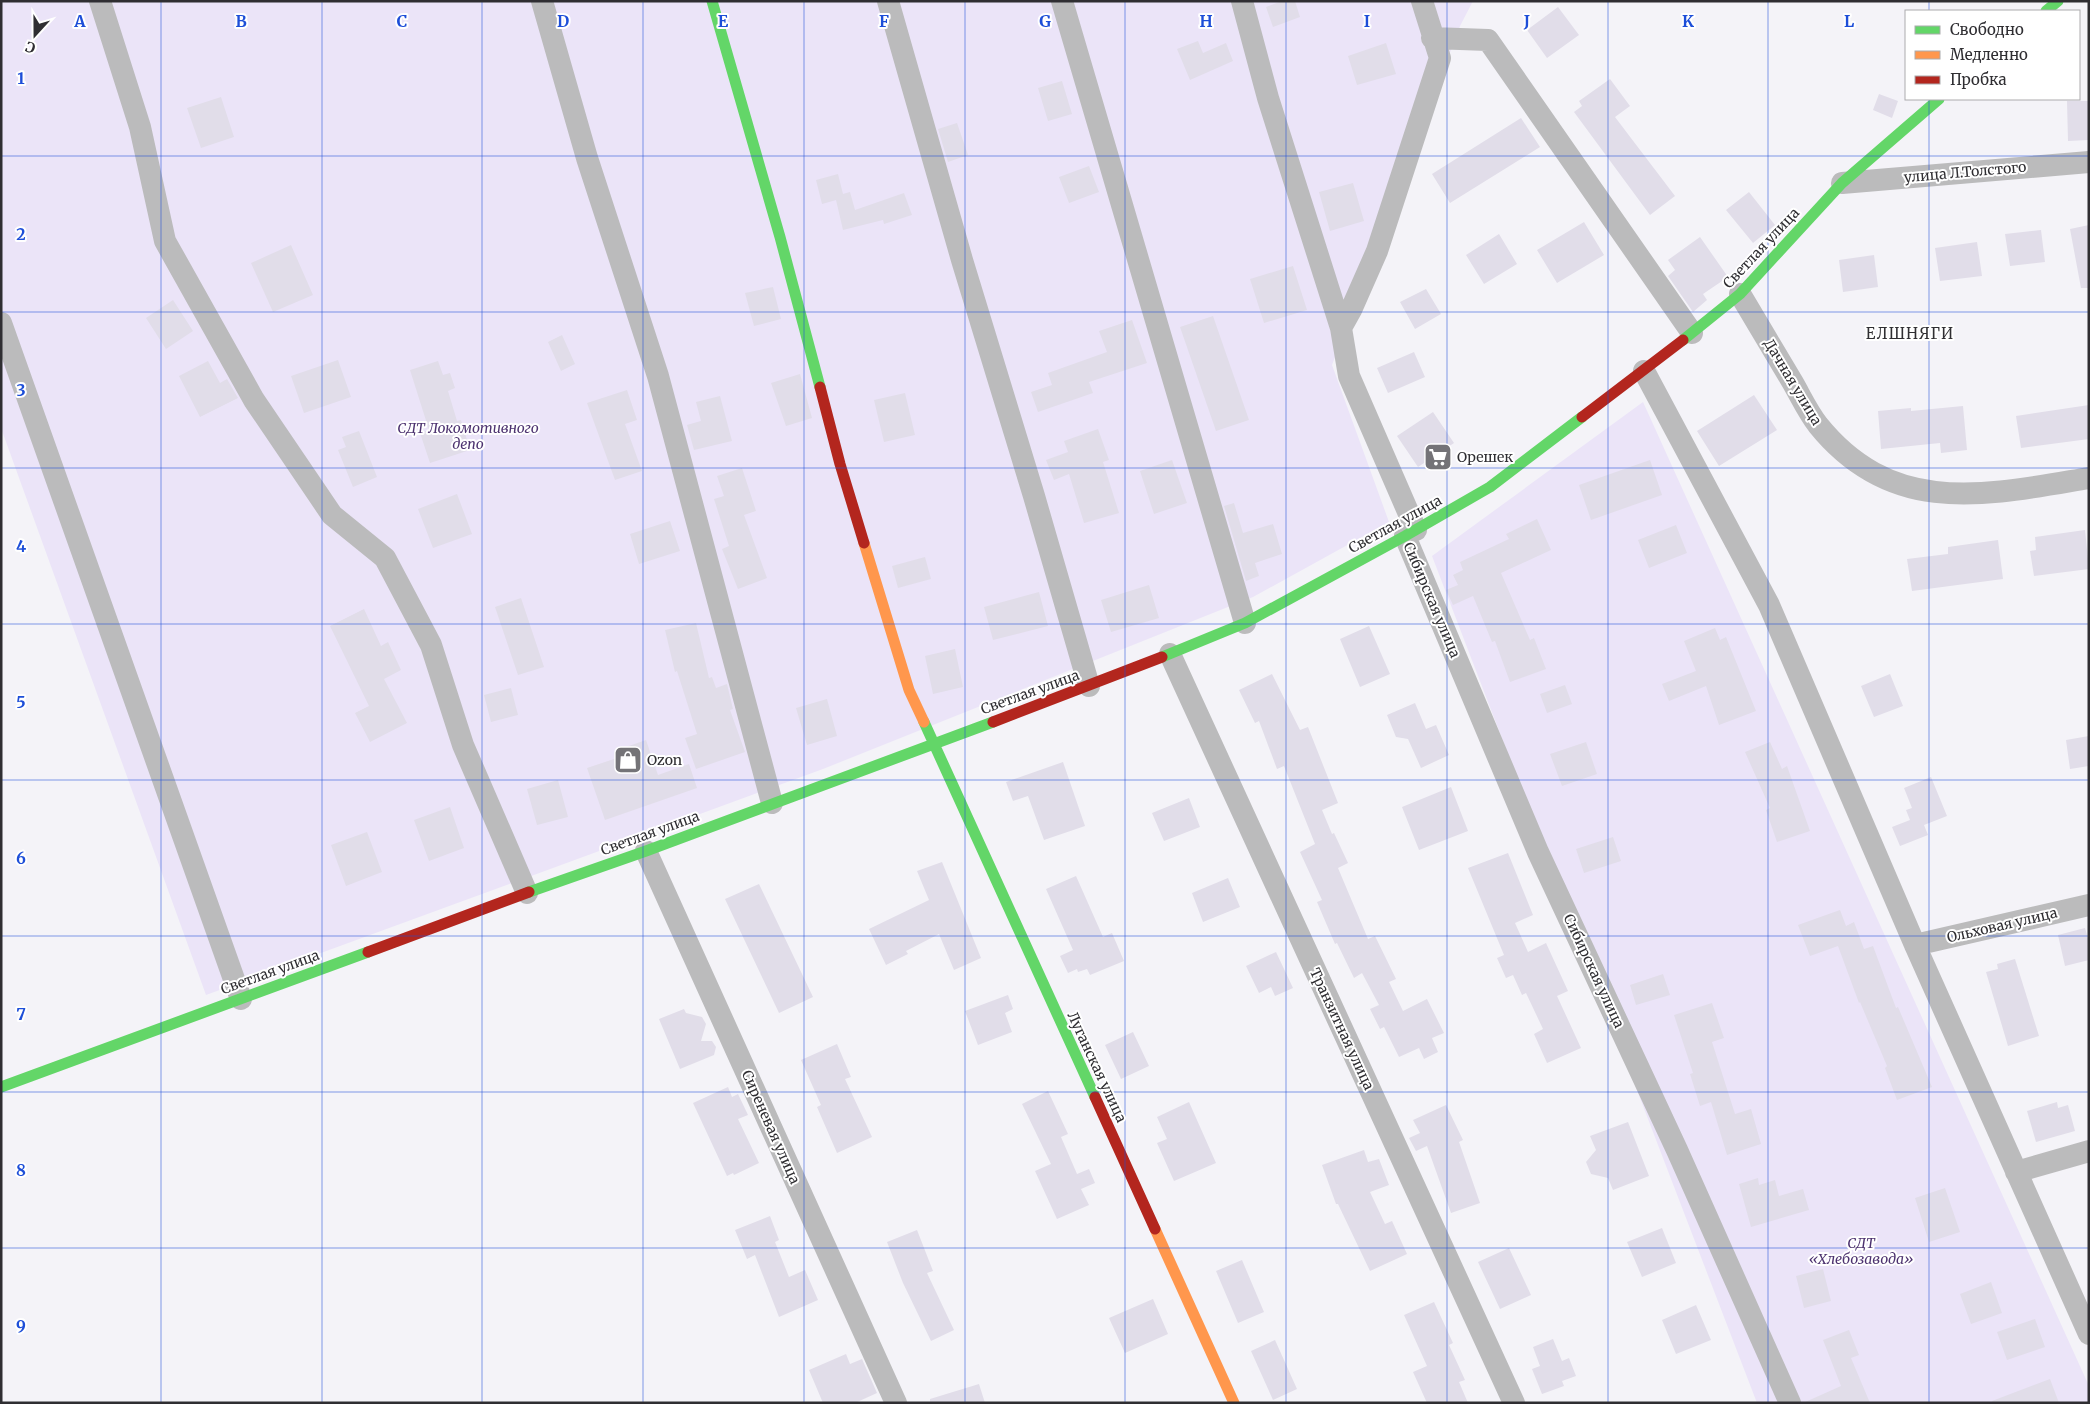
<svg xmlns="http://www.w3.org/2000/svg" width="2090" height="1404" font-family="Merriweather,serif">
<style>
.green{fill:#ebe4f8}
.building{fill:#e1dde9}
.lines{fill:none;stroke-linecap:round;stroke-linejoin:round}
.street{stroke:#bbbbbc;stroke-width:22}
.fast{stroke:#63d668;stroke-width:11}
.slow{stroke:#ff974d;stroke-width:11}
.jam{stroke:#b3261e;stroke-width:11}
.grid{fill:none;stroke:#1d4ed8;stroke-width:1;stroke-opacity:0.55}
.labels{text-anchor:middle;dominant-baseline:central;stroke-width:4;stroke-linejoin:round;paint-order:stroke}
.street-label{font-size:14px;fill:#2f2e32;stroke:#fff}
.park-label{font-size:14px;font-style:italic;fill:#4c326f;stroke:#fff}
.poi-label{font-size:14px;fill:#2f2e32;stroke:#fff;text-anchor:start}
.neighbourhood-label{font-size:15px;letter-spacing:1px;fill:#2f2e32;stroke:#fff}
.grid-label{font-size:16px;text-anchor:middle;font-weight:bold;fill:#1d4ed8;stroke:#fff;stroke-width:4;stroke-linejoin:round;paint-order:stroke}
</style>
<rect width="100%" height="100%" fill="#f4f3f8"/>
<path class="green" d="M1,1h1472l-13,25 -128,339 57,157 -136,75 -430,172 -617,226 -205,-567z
M1643,402l446,984v17h-332l-325,-847z"/>
<path class="building" d="M1282,1h13l5,16 -27,10 -7,-20z
M1558,7l21,28 -32,23 -20,-28z
M1198,41l5,12 23,-10 7,18 -43,19 -13,-31z
M1386,43l10,31 -39,11 -9,-29z
M1610,79l20,27 -15,11 60,79 -25,19 -76,-103 8,-6 -3,-5z
M1062,81l10,33 -24,7 -10,-33z
M1879,94l19,7 -6,17 -19,-8z
M221,97l13,40 -33,11 -14,-40z
M2067,101h22l-1,39 -20,1z
M1521,118l19,29 -90,56 -18,-29z
M957,123l11,32 -20,7 -10,-33z
M1089,166l10,26 -30,11 -10,-26z
M838,174l5,20 7,-2 5,18 49,-17 8,22 -28,9 -1,-4 -40,10 -7,-30 -14,4 -6,-24z
M1353,183l11,38 -34,10 -11,-39z
M1749,192l26,33 -22,18 -27,-33z
M1584,222l20,33 -47,28 -20,-33z
M2089,225v63h-8l-11,-59z
M2041,230l4,32 -35,4 -5,-32z
M1499,234l18,30 -33,20 -18,-29z
M1700,237l28,40 -25,17 4,6 -14,12 -25,-36 7,-6 -7,-10z
M1977,242l5,34 -42,5 -5,-33z
M291,245l22,50 -40,17 -22,-49z
M1874,255l4,32 -35,5 -4,-32z
M1293,266l14,44 -43,13 -14,-44z
M773,287l8,32 -27,7 -9,-33z
M1426,289l15,25 -26,15 -15,-27z
M173,300l20,31 -27,18 -20,-31z
M1213,316l36,104 -33,11 -36,-104z
M1132,320l15,43 -58,19 4,11 -55,19 -7,-20 21,-7 -4,-12 59,-21 -8,-21z
M562,335l13,29 -14,7 -13,-29z
M1414,352l11,25 -37,16 -11,-25z
M338,360l13,37 -47,16 -13,-37z
M208,361l12,22 7,-4 11,19 -38,19 -21,-41z
M438,361l5,14 7,-2 5,15 -7,3 9,30 4,-1 9,30 -40,13 -10,-30 9,-3 -19,-60z
M800,374l12,44 -26,8 -15,-43z
M627,390l10,30 -12,4 17,47 -27,9 -28,-77z
M905,393l10,42 -31,7 -10,-42z
M1754,395l23,35 -58,36 -22,-35z
M720,396l12,45 -38,9 -7,-25 14,-4 -5,-19z
M2089,405v34l-68,9 -5,-32z
M1963,406l4,44 -26,3 -1,-10 -59,6 -3,-38 33,-3v3z
M1433,412l21,31 -36,24 -21,-31z
M1098,429l11,31 -6,2 16,51 -35,10 -15,-49 -15,6 -8,-20 22,-8 -4,-11z
M359,431l18,46 -24,10 -15,-37 8,-3 -4,-10z
M1172,460l15,43 -33,11 -14,-43z
M1650,460l12,35 -71,25 -12,-35z
M742,468l14,43 -12,4 23,63 -29,11 -16,-40 7,-3 -15,-47 10,-3 -7,-20z
M457,494l15,40 -39,14 -15,-39z
M1234,503l9,30 30,-9 9,30 -27,9 4,13 -13,5 -22,-75z
M1537,519l14,31 -50,23 29,67 4,-2 12,31 -36,13 -15,-41 -3,1 -19,-46 -20,9 -7,-15 12,-5 -5,-10 10,-5 -3,-8 49,-23 -3,-5z
M670,521l10,30 -41,13 -9,-30z
M1676,525l11,28 -38,15 -11,-28z
M2085,530l4,39 -55,7 -4,-25 6,-1 -1,-13z
M1998,540l5,39 -91,12 -5,-32 41,-5v-7z
M925,557l6,22 -33,9 -6,-22z
M1149,585l10,33 -48,14 -10,-32z
M1039,592l9,34 -55,14 -9,-33z
M521,598l23,69 -26,8 -23,-68z
M364,609l17,37 7,-4 13,28 -17,9 23,44 -37,19 -15,-29 14,-7 -39,-80z
M696,623l13,55 3,-1 4,11 11,-4 6,25 -3,1 15,42 -49,17 -11,-31 12,-4 -20,-63 -2,1 -10,-42z
M1369,626l21,48 -30,13 -20,-48z
M1715,628l5,12 6,-3 30,74 -37,14 -13,-39 -37,15 -7,-17 34,-13 -12,-30z
M955,649l8,38 -30,7 -8,-38z
M1272,674l28,56 8,-3 30,76 -16,7 10,24 2,-1 14,30 -10,5 30,71 7,-3 21,43 -7,3 14,29 24,-12 17,34 -12,5 6,14 -14,7 -5,-11 -20,9 -15,-30 -4,2 -10,-20 9,-4 -17,-32 -8,5 -17,-35 -2,1 -18,-42 5,-2 -22,-48 15,-8 -31,-78 -7,3 -18,-48 -4,2 -16,-33z
M1890,674l13,32 -29,11 -13,-31z
M1565,685l7,19 -25,9 -7,-19z
M511,688l7,27 -27,7 -7,-27z
M827,699l10,37 -30,9 -11,-37z
M1415,703l11,26 10,-4 13,30 -28,13 -13,-29 -12,-2 -9,-22z
M2089,736v30l-19,3 -4,-29z
M646,740l12,35 31,-11 8,24 -92,32 -18,-52 42,-14 -3,-7z
M1586,742l11,32 -35,12 -12,-32z
M1770,742l12,27 5,-3 23,65 -33,11 -11,-32 4,-2 -25,-56z
M1063,762l22,64 -41,14 -16,-44 -15,5 -7,-19z
M1931,777l16,39 -23,9 4,10 -28,11 -8,-19 18,-7 -4,-10 6,-2 -8,-20z
M558,780l10,37 -31,8 -10,-36z
M1451,787l17,44 -49,19 -17,-43z
M1189,798l11,29 -36,14 -12,-28z
M450,807l14,41 -35,13 -15,-41z
M367,832l15,40 -36,14 -15,-41z
M1613,837l8,24 -37,12 -8,-24z
M1508,853l25,62 -18,8 13,29 18,-9 22,48 -11,5 24,52 -34,15 -13,-29 9,-5 -17,-36 -4,2 -9,-20 -7,3 -9,-20 7,-3 -36,-87z
M942,862l39,96 -27,12 -15,-36 -33,17 2,3 -22,11 -17,-36 60,-29 -12,-29z
M1076,876l27,61 9,-4 12,28 -34,14 -3,-6 -9,3 -1,-3 -9,4 -8,-17 13,-6 -27,-61z
M1228,878l12,29 -37,15 -11,-29z
M759,884l54,113 -34,16 -54,-114z
M1840,910l6,16 8,-4 10,27 9,-3 23,62 2,-1 34,80 -35,13 -12,-32 2,-2 -27,-64 -1,1 -21,-57 -28,10 -12,-31z
M2085,928l4,14v18l-24,6 -7,-31z
M1276,952l17,36 -18,8 -4,-9 -12,6 -13,-27z
M2015,959l24,77 -31,10 -22,-74 12,-3 -1,-5z
M1663,974l7,21 -34,10 -6,-20z
M1008,995l5,14 -8,4 7,19 -34,13 -13,-34z
M1712,1003l12,35 -12,4 23,72 16,-5 10,35 -34,11 -16,-53 -11,4 -10,-32 3,-1 -19,-58z
M684,1009l2,4 16,4 4,7 -5,17h11l4,6 -2,8 -34,14 -21,-50z
M1133,1032l16,34 -28,13 -16,-34z
M837,1044l14,33 -6,2 27,58 -35,16 -20,-46 4,-2 -20,-45z
M728,1087l4,10 6,-3 10,21 -10,4 21,44 -25,12 -1,-2 -6,3 -34,-73z
M1048,1091l20,43 -7,3 16,37 12,-5 6,14 -14,6 8,16 -32,14 -22,-48 16,-7 -29,-60z
M1189,1102l27,61 -42,18 -17,-38 10,-4 -10,-22z
M2057,1102l1,6 10,-3 7,26 -39,11 -9,-31z
M1446,1105l17,35 -4,2 21,61 -29,10 -24,-67 -11,5 -7,-13 11,-5 -7,-13z
M1628,1122l21,54 -36,14 -5,-12 -17,-4 -5,-12 10,-12 -6,-14z
M1364,1150l4,12 11,-3 10,26 -19,7 15,32 7,-3 15,33 -37,17 -32,-67h-2l-14,-39z
M1758,1178l1,7 16,-5 4,16 24,-7 6,21 -58,17 -12,-43z
M1945,1188l15,44 -31,10 -14,-44z
M770,1216l9,24 -4,2 14,35 16,-7 13,30 -39,17 -24,-62 -8,4 -12,-29z
M1662,1228l14,35 -34,14 -15,-35z
M917,1230l16,41 -6,2 27,57 -23,11 -28,-58 -16,-41z
M1509,1248l22,47 -31,14 -22,-47z
M1242,1260l22,52 -26,11 -22,-52z
M1823,1269l8,32 -27,7 -8,-32z
M1991,1282l11,31 -31,11 -11,-30z
M1153,1299l15,35 -43,19 -16,-35z
M1434,1302l19,41 -4,2 16,35 -6,2 9,21h-41l-14,-31 14,-6 -23,-51z
M1696,1305l15,35 -35,14 -14,-34z
M2035,1319l10,28 -38,13 -10,-28z
M1849,1330l10,25 -8,3 19,45h-67l38,-17 -18,-46z
M1553,1339l9,22 7,-3 7,18 -14,5 2,5 -22,8 -10,-25 8,-3 -7,-19z
M1275,1340l22,49 -24,11 -22,-49z
M846,1354l4,10 12,-5 15,34 -22,10h-32l-14,-33z
M2050,1379l9,24h-66l-1,-2z
M979,1384l6,19h-55v-4z"/>
<g class="lines">
<path class="street" d="M100,1l40,126 25,114 89,159 78,115 53,43 46,87 32,100 64,148
M542,1l45,157 71,218 114,427
M888,1l74,259 72,236 55,190
M1062,1l183,622
M1242,1l26,97 73,230
M1432,38l56,2 204,293
M1842,183l247,-21
M1740,294c18,30 35,59 53,89 8,14 15,29 25,42 75,93 169,70 271,53
M1,323l240,676
M1644,371l125,234 146,340 174,389
M1416,530l-67,-154 -8,-48 10,-18 26,-59 63,-193 -18,-57
M1405,536l133,316 139,298 113,253
M1170,654l344,749
M646,851l250,552
M1915,945l174,-40
M2016,1172l73,-21"/>
<path class="fast" d="M712,1l68,236 40,150
M2046,11l12,-10
M1683,340l57,-46 102,-111 97,-84
M1162,657l83,-34 160,-87 85,-49 92,-70
M924,722l171,375
M529,892l117,-41 347,-129
M1,1087l367,-135"/>
<path class="slow" d="M864,543l45,147 15,32
M1155,1229l79,174"/>
<path class="jam" d="M820,387l20,77 24,79
M1582,417l101,-77
M993,722l169,-65
M368,952l161,-60
M1095,1097l60,132"/>
</g>
<path class="grid" d="M161,1v1402M322,1v1402M482,1v1402M643,1v1402M804,1v1402M965,1v1402M1125,1v1402M1286,1v1402M1447,1v1402M1608,1v1402M1768,1v1402M1929,1v10M1929,99v1304M1,156h2088M1,312h2088M1,468h2088M1,624h2088M1,780h2088M1,936h2088M1,1092h2088M1,1248h2088"/>
<defs>
<symbol id="supermarket-square" viewBox="-11 -11 22 22"><rect x="-9" y="-9" width="18" height="18" rx="4" fill="#747377" stroke="#fff"/><path d="M-6-5.5h2.5l.6 2H6L4.5 2H-2.5L-4.4-4H-6ZM-1.5 3.2a1.3 1.3 0 1 0 .1 0ZM3 3.2a1.3 1.3 0 1 0 .1 0Z" fill="#fff"/></symbol>
<symbol id="shop-square" viewBox="-11 -11 22 22"><rect x="-9" y="-9" width="18" height="18" rx="4" fill="#747377" stroke="#fff"/><path d="M-5-2.5h2.3a2.7 3.5 0 0 1 5.4 0H5L5.5 6h-11ZM-1.5-2.5h3a1.5 2.3 0 0 0-3 0Z" fill="#fff"/></symbol>
</defs>
<g fill-rule="evenodd">
<use href="#supermarket-square" x="1422" y="441" width="32" height="32"/>
<use href="#shop-square" x="612" y="744" width="32" height="32"/>
</g>
<g class="labels">
<g class="street-label">
<text transform="translate(1965 172) rotate(-5)">улица Л.Толстого</text>
<text transform="translate(1761 248) rotate(-47)">Светлая улица</text>
<text transform="translate(1793 382) rotate(59)">Дачная улица</text>
<text transform="translate(1395 524) rotate(-29)">Светлая улица</text>
<text transform="translate(1432 600) rotate(67)">Сибирская улица</text>
<text transform="translate(1030 692) rotate(-20)">Светлая улица</text>
<text transform="translate(650 833) rotate(-20)">Светлая улица</text>
<text transform="translate(2002 925) rotate(-13)">Ольховая улица</text>
<text transform="translate(1594 971) rotate(65)">Сибирская улица</text>
<text transform="translate(270 972) rotate(-20)">Светлая улица</text>
<text transform="translate(1342 1029) rotate(65)">Транзитная улица</text>
<text transform="translate(1097 1067) rotate(65)">Луганская улица</text>
<text transform="translate(771 1127) rotate(66)">Сиреневая улица</text>
</g>
<g class="park-label">
<text x="468" y="428">СДТ Локомотивного<tspan x="468" dy="16">депо</tspan></text>
<text x="1861" y="1243">СДТ<tspan x="1861" dy="16">«Хлебозавода»</tspan></text>
</g>
<g class="poi-label">
<text x="1457" y="457">Орешек</text>
<text x="647" y="760">Ozon</text>
</g>
<g class="neighbourhood-label">
<text x="1910" y="333">ЕЛШНЯГИ</text>
</g>
</g>
<g class="grid-label">
<text x="80" y="27">A</text>
<text x="241" y="27">B</text>
<text x="402" y="27">C</text>
<text x="563" y="27">D</text>
<text x="723" y="27">E</text>
<text x="884" y="27">F</text>
<text x="1045" y="27">G</text>
<text x="1206" y="27">H</text>
<text x="1367" y="27">I</text>
<text x="1527" y="27">J</text>
<text x="1688" y="27">K</text>
<text x="1849" y="27">L</text>
<text x="21" y="84">1</text>
<text x="21" y="240">2</text>
<text x="21" y="396">3</text>
<text x="21" y="552">4</text>
<text x="21" y="708">5</text>
<text x="21" y="864">6</text>
<text x="21" y="1020">7</text>
<text x="21" y="1176">8</text>
<text x="21" y="1332">9</text>
</g>
<rect width="2090" height="1404" fill="none" stroke="#2f2e32" stroke-width="5"/>
<rect x="1905" y="10" width="175" height="90" fill="#ffffff" stroke="#acabad"/>
<rect x="1915" y="26" width="25" height="8" fill="#63d668" stroke="#acabad"/>
<text x="1950" y="35" font-size="15" fill="#2f2e32">Свободно</text>
<rect x="1915" y="51" width="25" height="8" fill="#ff974d" stroke="#acabad"/>
<text x="1950" y="60" font-size="15" fill="#2f2e32">Медленно</text>
<rect x="1915" y="76" width="25" height="8" fill="#b3261e" stroke="#acabad"/>
<text x="1950" y="85" font-size="15" fill="#2f2e32">Пробка</text>
<g transform="translate(35 35) rotate(201)" stroke="#ffffff" stroke-width="4" paint-order="stroke">
<path d="M0-4L9 19L0 12L-9 19Z" fill="#2f2e32"/>
<text y="-8" font-size="14" font-weight="bold" text-anchor="middle" fill="#2f2e32">С</text>
</g>
</svg>
